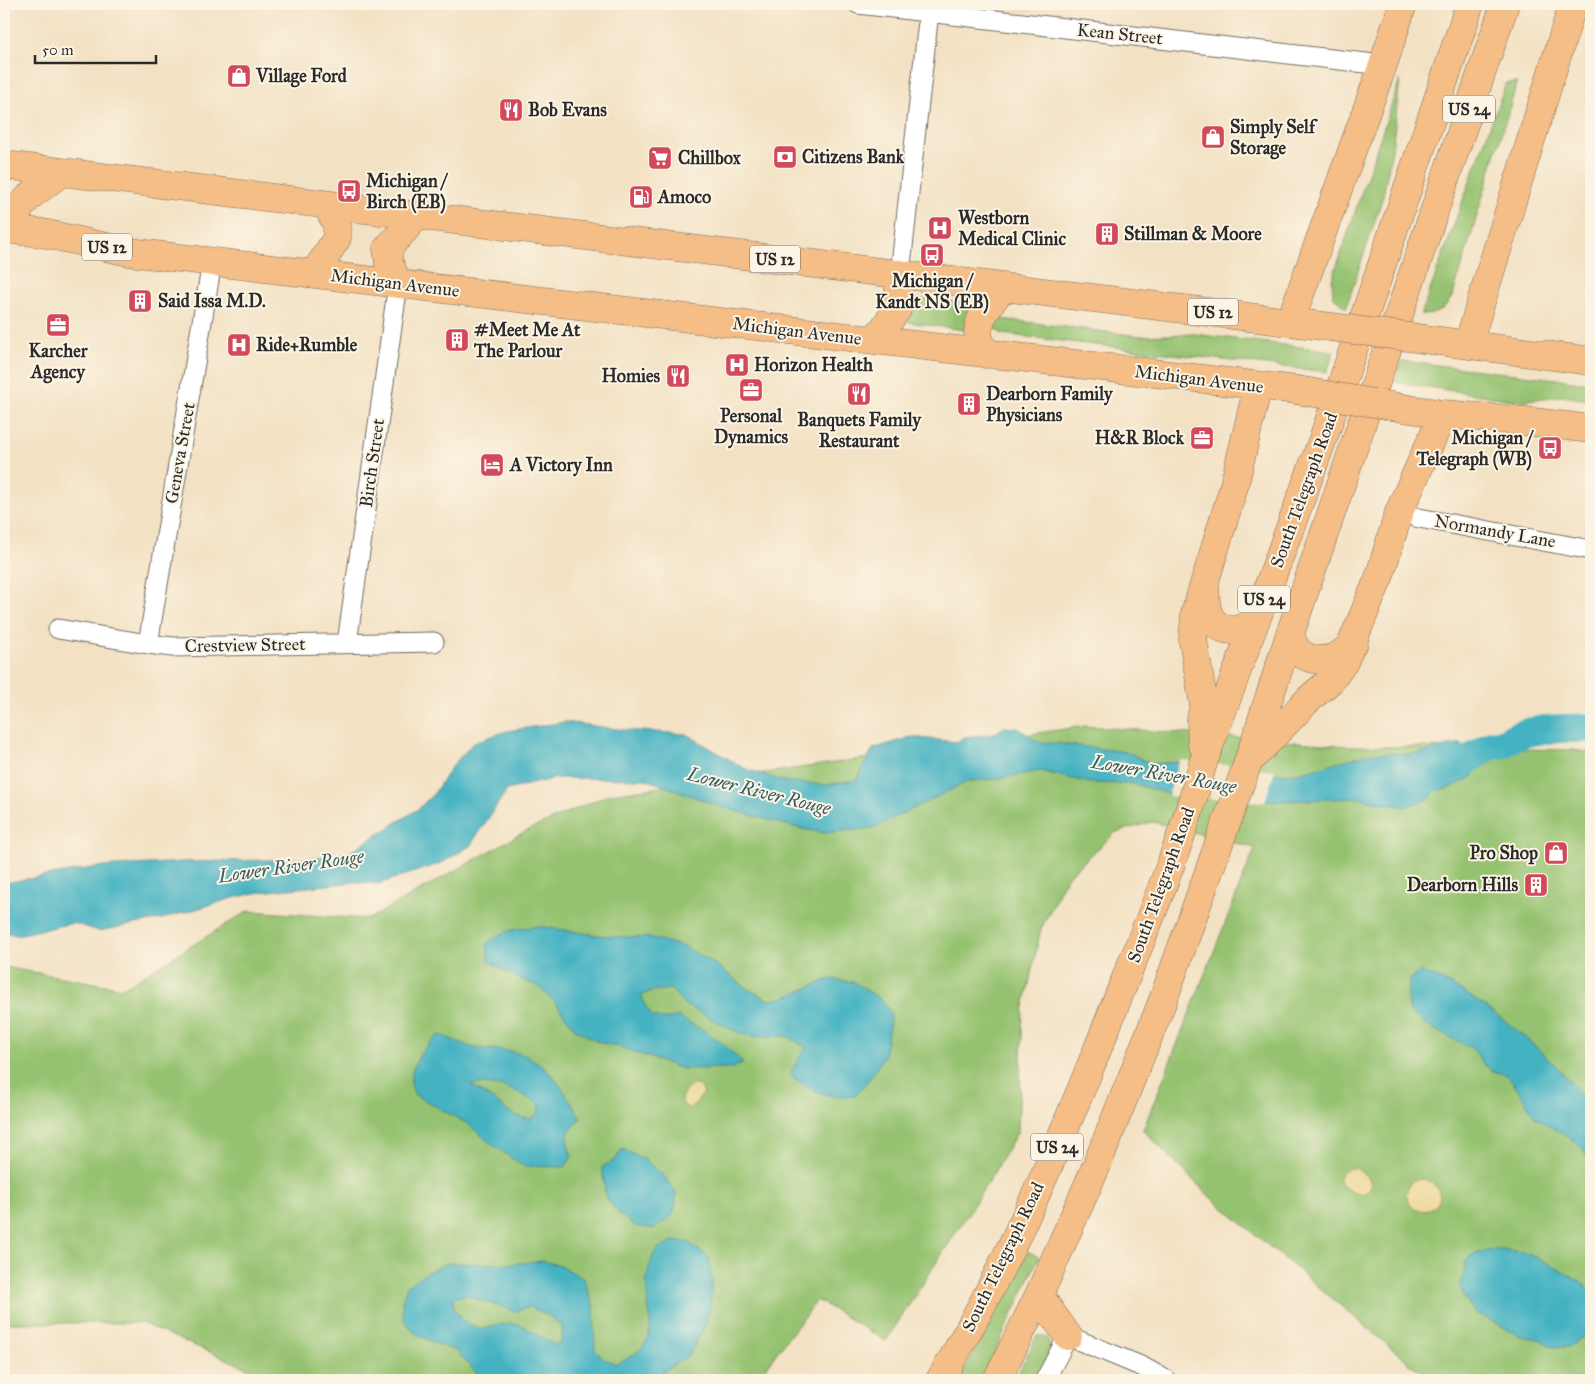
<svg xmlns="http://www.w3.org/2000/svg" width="1595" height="1384" font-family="'IM FELL Great Primer',serif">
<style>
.green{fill:#95c270;stroke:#60764e}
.sand{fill:#eeda9e;stroke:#8c8264}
.water{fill:#45b2c2;stroke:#386e76;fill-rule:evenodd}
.pier{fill:#f3e1c3}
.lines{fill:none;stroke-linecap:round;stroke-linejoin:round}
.river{stroke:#45b2c2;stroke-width:29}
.minor-casing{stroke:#716b60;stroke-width:21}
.primary-casing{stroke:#716b60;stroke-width:29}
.minor{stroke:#fff;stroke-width:19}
.primary{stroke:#f6be87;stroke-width:28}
.primary-bridge-casing{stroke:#716b60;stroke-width:29;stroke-linecap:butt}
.primary-bridge{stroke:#f6be87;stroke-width:28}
.labels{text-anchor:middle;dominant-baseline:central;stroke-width:4;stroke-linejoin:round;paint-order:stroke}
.shield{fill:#fcf5e5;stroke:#6a6863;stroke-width:1}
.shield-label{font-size:16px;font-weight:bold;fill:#2b2b2b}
.street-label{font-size:18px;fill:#2b2b2b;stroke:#fcf5e5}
.poi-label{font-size:18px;font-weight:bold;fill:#2b2b2b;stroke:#fcf5e5;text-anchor:start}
.water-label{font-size:19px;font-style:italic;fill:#345a60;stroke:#fcf5e5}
</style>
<rect width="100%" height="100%" fill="#fcf5e5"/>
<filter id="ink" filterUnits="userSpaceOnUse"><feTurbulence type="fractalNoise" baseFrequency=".02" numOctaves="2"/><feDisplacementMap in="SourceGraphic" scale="10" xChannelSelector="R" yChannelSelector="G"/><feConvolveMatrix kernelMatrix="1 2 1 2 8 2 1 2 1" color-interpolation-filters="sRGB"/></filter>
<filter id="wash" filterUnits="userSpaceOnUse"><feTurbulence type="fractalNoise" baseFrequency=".0096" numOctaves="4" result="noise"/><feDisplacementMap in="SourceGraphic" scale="20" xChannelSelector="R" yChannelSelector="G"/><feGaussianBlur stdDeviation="1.12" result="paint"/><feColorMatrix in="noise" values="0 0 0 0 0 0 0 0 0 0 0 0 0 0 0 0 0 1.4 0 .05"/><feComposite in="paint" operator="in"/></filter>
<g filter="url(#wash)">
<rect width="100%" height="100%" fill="#f3e1c3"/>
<path class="green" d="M1400,80l-8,70 -9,46 -37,112 -13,-12 -1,-16z
M1506,83h11l-64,212c-9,15 -14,19 -32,20z
M915,298l56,6 1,3 -7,23 -57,-8 5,-11z
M1000,319l140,17 54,-2 140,17 -7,21 -325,-38 -7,-5v-7z
M1402,361l189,22v17l-30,-4 -42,5 -124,-19z
M1085,726l265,20 224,4 17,3v627h-161l-221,-184 -66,-66 112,-282 -102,-26 -37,10 -50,46 -25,51 -18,82 -5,120 -31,53 -101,157 -69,-41 -61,80h-480l-135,-57h-137v-356l119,21 125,-77 121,8 155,-87 86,-38 204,-28z
M1028,1251l11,6 -57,123h-23z
M1039,1335l9,3 3,16 -12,26h-24l21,-43z"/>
<path class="sand" d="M692,1085l8,1 4,7 -11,13 -4,2 -6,-3 -2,-7 5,-8z
M1350,1168h6l13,10 2,8c-8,15 -23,5 -32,-4 0,-9 3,-12 11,-14z
M1425,1179l13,9 2,9c-9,29 -49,6 -27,-17z"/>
<path class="water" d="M565,722l59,8 62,4 58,34 39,13 42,4 31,-5 17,-31 38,-12 45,5 9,-5 28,-3 12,-7 13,1 22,15h14l73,9 25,12 26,-2 105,12 15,-1 74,-20 45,1 44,-11 13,33 -22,11 -19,5 -2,6 -26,9 -46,-9 -74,3 -117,-7 -34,-10 -44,-1 -50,-12 -44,8 -27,2 -96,47 -48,5 -23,-4 -74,-20 -83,-30 -89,-1 -49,12 -37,56 -28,17 -64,21 -22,-2 -95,10 -24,5 -75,22 -63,12 -26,-8 -56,12 -13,-3v-49l94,-16 84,-5 124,-3 42,-6 70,-44 17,-17 17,-26 22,-24 33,-11z
M538,926l66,10 48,2 33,9 30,17 34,26 21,10 15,-3 45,-18 24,3 29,19 8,13 -7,42 -13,21 -16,19c-29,1 -42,-2 -65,-22l16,-27 -19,-11 -28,1 -18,-3 -56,-29 -14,-16 -19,2 -10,4c5,23 15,28 36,21 9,7 19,10 28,16 14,8 26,20 37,31l-11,5 -50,1 -62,-22 -24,-6 -22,-13 -19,-26 -17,-16 -25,-10 -24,-15 -2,-17c16,-15 30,-15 51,-18z
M1420,971c51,17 126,79 159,121 3,5 10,10 12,15 2,5 0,49 0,57l-7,-14 -15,-13 -33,-19 -23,-36 -7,-7 -13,-4 -9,-6 -11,-16 -47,-24 -16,-13 -3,-17 3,-15z
M439,1035c11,3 21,8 32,12 13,3 26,2 39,4 36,6 53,38 71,67l-13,15v11l4,13 -7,10 -42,-1 -33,-23 -22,-19 -53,-29c-2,-5 -5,-11 -4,-16 1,-17 15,-34 28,-44zM481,1084c7,1 13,1 20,2 7,1 33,14 39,19l-2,8 -7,6c-21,-3 -24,-9 -39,-20 -7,-5 -14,-9 -21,-14z
M622,1149l23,11 20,17 11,16 -1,16 -4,8 -17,12 -19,-3 -16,-12 -13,-16 -4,-31 14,-8z
M673,1241l15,1 21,16 3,23 -2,27 -7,22 -15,26 -38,24h-164l-4,-1 -26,-28 -24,-9 -17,-9 -11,-12 -2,-19 5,-16 17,-12 23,-11 60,1 36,-3 17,4 24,14 10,28 1,43 9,9 12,5c59,-25 21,-54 33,-96 2,-7 4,-15 10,-20 4,-3 10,-5 14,-7zM466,1295l48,16 15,-4 17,7 16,12v15l-7,4 -34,-20 -11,-2 -28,6 -16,-6 -12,-14 -1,-11z
M1501,1249l21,3 16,6 46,25 7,10v38l-22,16h-16l-14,-8 -19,-3 -44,-23 -10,-12 -6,-14 4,-12 1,-12 7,-8 15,-5z"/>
<path class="pier" d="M1180,760l95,10 -10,32 -97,-6z"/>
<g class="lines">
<path class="river" d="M1433,778l29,-14 31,-20h10c18,-17 65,-16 88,-16"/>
</g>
</g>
<g filter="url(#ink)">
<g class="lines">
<defs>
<path id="minor" d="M858,4l525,61
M900,274l29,-262
M1399,512l20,6 172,32
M58,629l90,15 24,3 262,-5
M347,643l51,-359
M148,644l64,-382
M1045,1380l23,-44 75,31 23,13"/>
<path id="primary" d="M4,165l1327,162
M4,229l38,4 87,19 1168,138
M13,230l6,-22 11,-12 32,-24
M314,274l23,-36v-13l-10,-20
M398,284l-9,-21 -2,-14 30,-33
M1290,322l93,-257 20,-61
M1424,339l167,22
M875,340l22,-30 3,-36
M1468,344l105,-340
M986,354c-2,-5 -5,-10 -7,-15 -5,-19 13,-37 24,-52
M1403,408l40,6 82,7 66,8
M1205,587c1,9 0,19 4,28 6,14 27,21 40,9 4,-3 7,-8 10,-12
M1290,634c2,4 3,10 6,14 9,14 34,15 46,5 4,-3 8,-7 12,-11
M1202,744l-1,-25 3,-14 -11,-65 2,-26 39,-128 24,-100
M1253,757l56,-58 22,-19 13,-18 36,-87 19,-63 44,-98
M1039,1295l29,41
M940,1380c73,-123 129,-257 181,-390 30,-74 62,-150 82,-227l121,-327 146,-432
M997,1380l42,-85 57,-128 67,-167 85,-238 42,-128 215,-630"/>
</defs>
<use href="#minor" class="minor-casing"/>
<use href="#primary" class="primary-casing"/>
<use href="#minor" class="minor"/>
<use href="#primary" class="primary"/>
<defs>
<path id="primary-bridge" d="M1331,327l93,12
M1297,390l106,18"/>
</defs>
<use href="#primary-bridge" class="primary-bridge-casing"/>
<use href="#primary-bridge" class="primary-bridge"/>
</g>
</g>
<defs>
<symbol id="shop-square" viewBox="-11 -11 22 22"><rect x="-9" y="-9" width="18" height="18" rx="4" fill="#d1495b" stroke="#fcf5e5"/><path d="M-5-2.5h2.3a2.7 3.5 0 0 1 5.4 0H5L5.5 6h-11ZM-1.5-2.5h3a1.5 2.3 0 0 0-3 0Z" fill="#fff"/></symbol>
<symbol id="restaurant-square" viewBox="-11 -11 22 22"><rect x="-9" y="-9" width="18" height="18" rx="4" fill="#d1495b" stroke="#fcf5e5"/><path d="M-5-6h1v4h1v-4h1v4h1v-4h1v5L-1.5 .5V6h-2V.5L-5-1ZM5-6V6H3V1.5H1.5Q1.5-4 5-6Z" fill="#fff"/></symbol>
<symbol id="bank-square" viewBox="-11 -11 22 22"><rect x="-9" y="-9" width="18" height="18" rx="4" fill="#d1495b" stroke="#fcf5e5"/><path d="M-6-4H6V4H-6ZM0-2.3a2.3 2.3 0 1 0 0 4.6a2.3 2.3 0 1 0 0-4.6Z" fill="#fff"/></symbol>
<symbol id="supermarket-square" viewBox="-11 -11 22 22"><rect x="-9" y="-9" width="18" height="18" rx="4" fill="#d1495b" stroke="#fcf5e5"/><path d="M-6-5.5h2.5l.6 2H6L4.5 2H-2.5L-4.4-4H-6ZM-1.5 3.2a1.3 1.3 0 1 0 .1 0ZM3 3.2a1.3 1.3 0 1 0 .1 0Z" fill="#fff"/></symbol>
<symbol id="bus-square" viewBox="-11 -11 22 22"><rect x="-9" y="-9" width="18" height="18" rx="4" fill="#d1495b" stroke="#fcf5e5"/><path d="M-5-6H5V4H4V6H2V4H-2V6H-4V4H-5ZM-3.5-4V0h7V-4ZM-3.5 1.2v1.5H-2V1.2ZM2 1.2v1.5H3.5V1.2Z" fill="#fff"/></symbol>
<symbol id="fuel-square" viewBox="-11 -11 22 22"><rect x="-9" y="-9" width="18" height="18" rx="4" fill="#d1495b" stroke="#fcf5e5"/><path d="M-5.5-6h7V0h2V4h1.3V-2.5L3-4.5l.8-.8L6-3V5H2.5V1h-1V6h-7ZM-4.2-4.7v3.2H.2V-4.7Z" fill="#fff"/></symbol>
<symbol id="hospital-square" viewBox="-11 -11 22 22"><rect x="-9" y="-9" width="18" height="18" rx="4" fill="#d1495b" stroke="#fcf5e5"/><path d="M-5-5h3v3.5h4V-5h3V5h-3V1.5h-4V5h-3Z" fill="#fff"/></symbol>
<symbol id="building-square" viewBox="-11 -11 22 22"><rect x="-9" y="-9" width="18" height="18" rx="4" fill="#d1495b" stroke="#fcf5e5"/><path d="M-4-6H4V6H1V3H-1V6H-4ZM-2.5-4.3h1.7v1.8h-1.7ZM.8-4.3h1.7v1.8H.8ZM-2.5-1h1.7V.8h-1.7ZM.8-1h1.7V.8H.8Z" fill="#fff"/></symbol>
<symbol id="office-square" viewBox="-11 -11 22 22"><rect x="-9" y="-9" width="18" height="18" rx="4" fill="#d1495b" stroke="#fcf5e5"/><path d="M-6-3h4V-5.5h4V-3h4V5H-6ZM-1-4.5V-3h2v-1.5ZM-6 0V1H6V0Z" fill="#fff"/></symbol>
<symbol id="hotel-square" viewBox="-11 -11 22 22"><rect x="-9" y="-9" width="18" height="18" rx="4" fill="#d1495b" stroke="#fcf5e5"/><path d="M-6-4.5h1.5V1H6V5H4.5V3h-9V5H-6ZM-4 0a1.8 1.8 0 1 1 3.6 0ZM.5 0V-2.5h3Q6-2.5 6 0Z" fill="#fff"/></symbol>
</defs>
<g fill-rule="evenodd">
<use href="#shop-square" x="225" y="62" width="28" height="28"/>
<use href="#restaurant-square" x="497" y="96" width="28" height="28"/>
<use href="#shop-square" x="1199" y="123" width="28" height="28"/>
<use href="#bank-square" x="771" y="143" width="28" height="28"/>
<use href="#supermarket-square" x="646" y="144" width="28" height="28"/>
<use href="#bus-square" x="335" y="177" width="28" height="28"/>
<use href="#fuel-square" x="627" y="183" width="28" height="28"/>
<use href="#hospital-square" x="926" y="214" width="28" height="28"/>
<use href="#building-square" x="1093" y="220" width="28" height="28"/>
<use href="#bus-square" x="918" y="241" width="28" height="28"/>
<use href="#building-square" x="126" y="287" width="28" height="28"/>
<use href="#office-square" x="44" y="311" width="28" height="28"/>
<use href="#building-square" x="443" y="326" width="28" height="28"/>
<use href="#hospital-square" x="225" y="331" width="28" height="28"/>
<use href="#hospital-square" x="723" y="351" width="28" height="28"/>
<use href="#restaurant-square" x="664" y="362" width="28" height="28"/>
<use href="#office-square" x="737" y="376" width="28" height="28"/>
<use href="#restaurant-square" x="845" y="380" width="28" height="28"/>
<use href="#building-square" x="955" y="390" width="28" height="28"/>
<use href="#office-square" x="1188" y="424" width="28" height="28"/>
<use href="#bus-square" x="1536" y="434" width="28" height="28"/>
<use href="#hotel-square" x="478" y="451" width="28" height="28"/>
<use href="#shop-square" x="1542" y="839" width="28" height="28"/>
<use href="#building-square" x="1522" y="871" width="28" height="28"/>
</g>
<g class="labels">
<g class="shield">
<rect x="1443" y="95.5" width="52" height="27" rx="4"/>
<rect x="82" y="233.5" width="50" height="27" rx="4"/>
<rect x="750" y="245.5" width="50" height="27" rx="4"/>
<rect x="1188" y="298.5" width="50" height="27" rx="4"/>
<rect x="1238" y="585.5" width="52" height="27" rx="4"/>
<rect x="1031" y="1133.5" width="52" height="27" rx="4"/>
</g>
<g class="shield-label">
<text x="1469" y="109">US 24</text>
<text x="107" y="247">US 12</text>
<text x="775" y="259">US 12</text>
<text x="1213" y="312">US 12</text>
<text x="1264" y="599">US 24</text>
<text x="1057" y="1147">US 24</text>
</g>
<g class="street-label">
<text transform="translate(1120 34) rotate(6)">Kean Street</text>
<text transform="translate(395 283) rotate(7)">Michigan Avenue</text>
<text transform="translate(797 331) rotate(7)">Michigan Avenue</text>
<text transform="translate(1199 379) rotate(7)">Michigan Avenue</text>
<text transform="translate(180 453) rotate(-80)">Geneva Street</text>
<text transform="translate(372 463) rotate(-82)">Birch Street</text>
<text transform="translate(1304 490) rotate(-70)">South Telegraph Road</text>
<text transform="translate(1495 531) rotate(10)">Normandy Lane</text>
<text transform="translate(245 645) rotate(-1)">Crestview Street</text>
<text transform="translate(1161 885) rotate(-70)">South Telegraph Road</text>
<text transform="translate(1003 1257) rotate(-64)">South Telegraph Road</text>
</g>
<g class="poi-label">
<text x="256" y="76">Village Ford</text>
<text x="528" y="110">Bob Evans</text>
<text x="1230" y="127">Simply Self<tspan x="1230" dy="21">Storage</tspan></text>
<text x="802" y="157">Citizens Bank</text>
<text x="678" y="158">Chillbox</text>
<text x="366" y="181">Michigan /<tspan x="366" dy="21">Birch (EB)</tspan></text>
<text x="658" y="197">Amoco</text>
<text x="958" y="218">Westborn<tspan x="958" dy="21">Medical Clinic</tspan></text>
<text x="1124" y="234">Stillman &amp; Moore</text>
<text x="932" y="281" text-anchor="middle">Michigan /<tspan x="932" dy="21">Kandt NS (EB)</tspan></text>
<text x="158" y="301">Said Issa M.D.</text>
<text x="474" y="330">#Meet Me At<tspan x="474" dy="21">The Parlour</tspan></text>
<text x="256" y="345">Ride+Rumble</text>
<text x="58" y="351" text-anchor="middle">Karcher<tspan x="58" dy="21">Agency</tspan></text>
<text x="754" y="365">Horizon Health</text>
<text x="660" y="376" text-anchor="end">Homies</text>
<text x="986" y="394">Dearborn Family<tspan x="986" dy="21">Physicians</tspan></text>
<text x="751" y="416" text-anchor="middle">Personal<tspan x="751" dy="21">Dynamics</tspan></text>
<text x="859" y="420" text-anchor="middle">Banquets Family<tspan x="859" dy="21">Restaurant</tspan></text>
<text x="1184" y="438" text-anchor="end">H&amp;R Block</text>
<text x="1532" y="438" text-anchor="end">Michigan /<tspan x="1532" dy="21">Telegraph (WB)</tspan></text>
<text x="510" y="465">A Victory Inn</text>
<text x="1538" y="853" text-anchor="end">Pro Shop</text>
<text x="1518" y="885" text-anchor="end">Dearborn Hills</text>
</g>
<g class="water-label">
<text transform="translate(1164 774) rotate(10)">Lower River Rouge</text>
<text transform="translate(759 791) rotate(14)">Lower River Rouge</text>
<text transform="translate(291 866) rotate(-8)">Lower River Rouge</text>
</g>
</g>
<rect width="1595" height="1384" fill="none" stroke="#fcf5e5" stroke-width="20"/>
<path d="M35 55v8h121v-8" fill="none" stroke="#2b2b2b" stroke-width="2.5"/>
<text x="42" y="55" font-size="15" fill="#2b2b2b" stroke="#fcf5e5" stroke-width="4" paint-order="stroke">50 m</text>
</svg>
